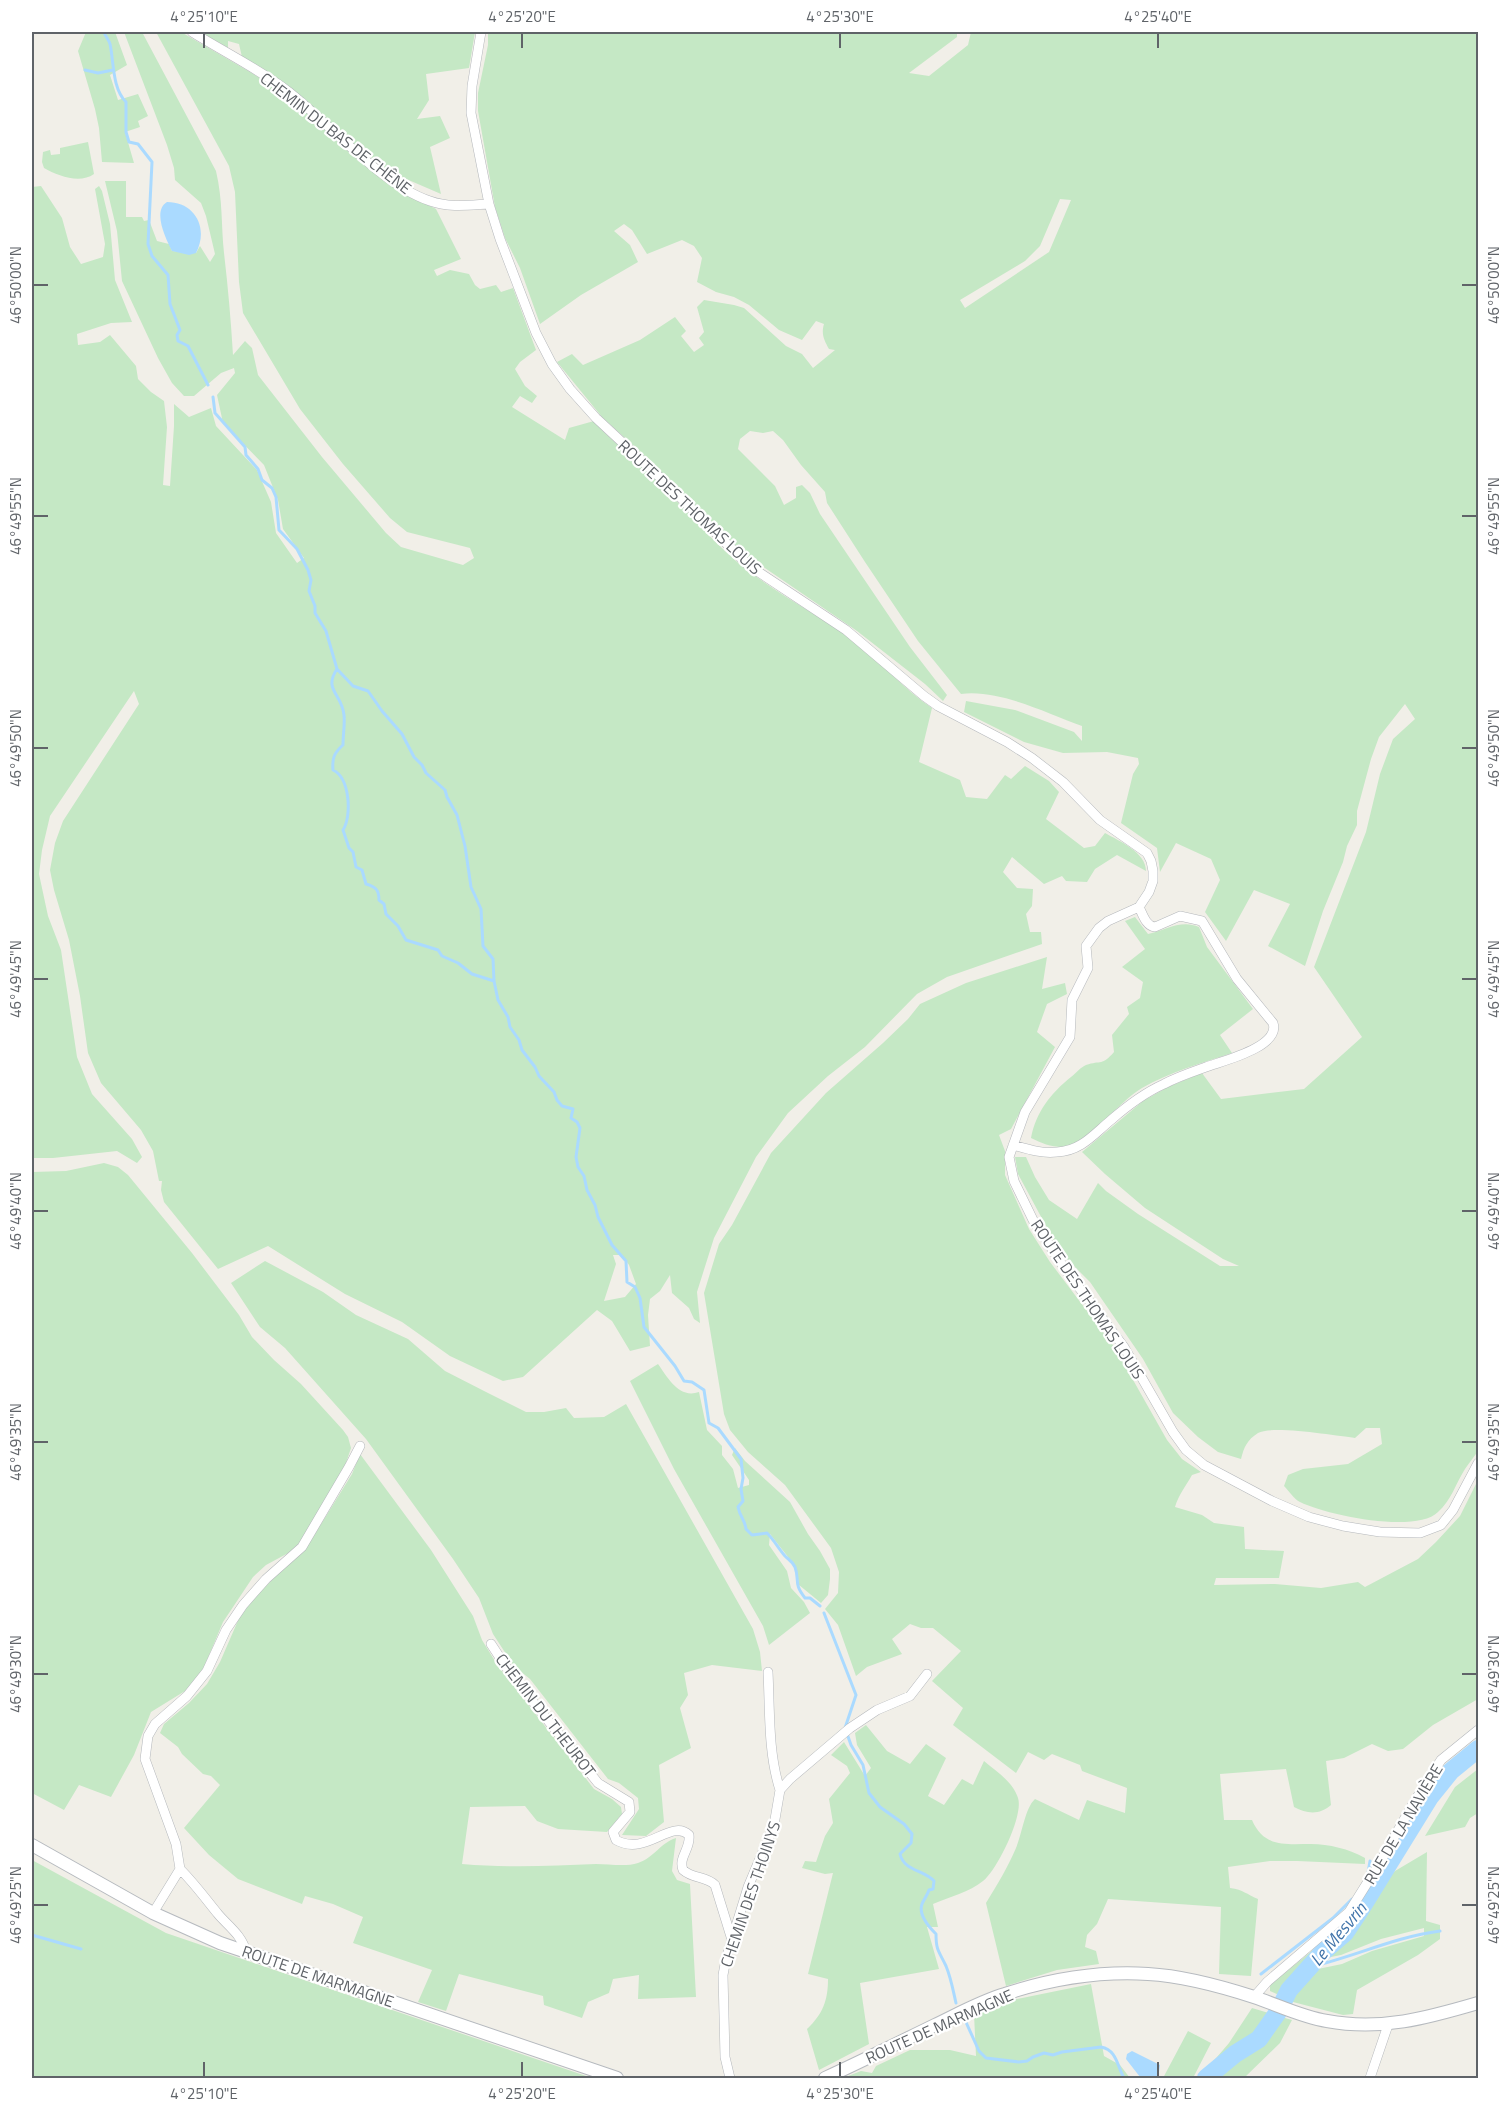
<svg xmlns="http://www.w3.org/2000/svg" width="1510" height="2110" font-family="'Titillium Web',sans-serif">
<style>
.green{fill:#c5e8c5;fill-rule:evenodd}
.water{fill:#aadaff}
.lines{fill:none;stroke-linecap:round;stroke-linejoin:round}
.stream{stroke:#aadaff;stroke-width:3}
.river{stroke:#aadaff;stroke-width:18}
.street-casing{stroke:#b5b8bc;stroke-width:10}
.secondary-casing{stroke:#b6babf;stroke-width:14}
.street{stroke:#fff;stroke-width:9}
.secondary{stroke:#fff;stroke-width:12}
.ticks{fill:none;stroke:#5f6368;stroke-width:2}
.labels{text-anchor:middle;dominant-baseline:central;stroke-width:4.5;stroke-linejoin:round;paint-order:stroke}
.street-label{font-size:16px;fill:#5f6368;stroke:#fff}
.water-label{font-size:18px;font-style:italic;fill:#4174aa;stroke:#fff}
.neatline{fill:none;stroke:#5f6368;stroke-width:2}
.ticks-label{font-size:15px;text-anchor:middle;fill:#5f6368}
</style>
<rect width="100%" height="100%" fill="#f1efe8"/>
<path class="green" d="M86,32h29l12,33 -17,10 8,25 20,-6 10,22 -10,5 2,6 -15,5 9,31 -32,-1 -3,-34 -4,-19 -17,-58z
M124,32h18l74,139c7,30 5,53 8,82 4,34 7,68 9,102l12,-14 7,7 6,27 64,82 64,76 15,14 62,18 11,-7 -4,-10 -63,-16 -17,-14 -47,-54 -43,-55 -57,-96 -4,-31 -4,-90 -6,-26 -73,-134h25l105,61 103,92 47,24 25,50 -27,11 3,6 13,-6 19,4 6,11 5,4 16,-4 5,7 12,-4 23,62 -16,12 -5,7 10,17 12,10 -5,7 -12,-7 -8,11 53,33 4,-12 25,-7c15,19 36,32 53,49 30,30 57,63 89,91 37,31 82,53 120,82 27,20 48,47 76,65l-13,54 41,18 6,17 21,2 18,-24 6,4 14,-13 24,15 10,11 -13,27 38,29 11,-2 10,-13c14,8 41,19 41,38l-29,-16 -22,14 -8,13 -21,-1 -4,-5 -18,8 -32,-27 -9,15 14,16 16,1 -1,17 -6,8 4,18h11l1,12 -95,33 -30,17 -52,53 -37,29 -40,37 -32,44 -42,81 -17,54 3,31 -6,-4 -5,-11 -17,-15 -2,-18 -10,16 -10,8 -2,16 2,31 -20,5 -18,-30 -15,-11 -74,67 -20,4 -53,-25 -48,-34 -57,-28 -77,-48 -50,23 -54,-67 -3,-12 1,-9h-3l-6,-30 -12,-21 -40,-47 -13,-30 -8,-57 -11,-56 -15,-50 -4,-20 5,-27 8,-22 76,-117 -5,-13 -84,125 -8,34 -3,24 9,42 13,34 16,107 15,37 40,45 10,18 -5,6 -20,-12 -64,7h-21v-971l9,-1 21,32 8,29 11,17 22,-7 2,-13 -10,-55 4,-3 3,5 8,33 5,56 17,42 -21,1 -34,11 1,11 22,-3 10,-7 26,31 2,13 13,13 13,9 3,26 -4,58 7,1 4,-60v-22l15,13 22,-9 5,18 41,44 14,32 5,31 21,30 7,-5 -21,-29 -5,-29 -14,-35 -41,-42 -6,-28 18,-22 -1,-5 -13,5 -27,23h-10l-12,-13 -14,-25 -36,-77 -5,-50 -12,-50h21v36h16l2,4 5,-1 8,21 12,3 3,7 24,2 4,-7 10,16 5,-8 -9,-38 -5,-13 -26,-23 -1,-12 -7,-23zM613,1255h9l7,10 7,19 -11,13 -21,4 12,-37z
M201,32h274l-6,36 -43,6 3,26 -12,19 23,-3 10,22 -20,9 11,47 -51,-22 -148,-115 -3,-13 -11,-3v7z
M488,32h469v5l-48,36 20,3 39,-31 3,-13h507v1419c-4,6 -9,12 -13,18 -9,14 -14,32 -27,43 -22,22 -112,3 -138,-10 -6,-3 -11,-11 -16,-16l4,-11 15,-6 45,-5 34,-20 -2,-16h-14l-11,10c-18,-2 -83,-13 -97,-5 -11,7 -14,14 -17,26l-23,-7 -20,-15 -25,-24 -30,-54 -53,-77 -30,-30 -42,-78 -3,-17h11l9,20 14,23 28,19 21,-36 8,8 32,23 82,52h19l-16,-7 -78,-51 -40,-34 -23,-22 61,-51 25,-14 34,-14 19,26 83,-10 58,-52 -48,-70 52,-135 14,-58 13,-35 22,-20 -10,-15 -26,33 -8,22 -14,52v14l-10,21 -4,16 -20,49 -18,55 -37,-20 22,-42 -36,-14 -28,51 -21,-29 15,-32 -9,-21 -35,-16 -16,29 -3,-24 -36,-25 12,-49 6,-10 -1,-6 -31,-6 -44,1 -39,-11 -60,-30 2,-11 49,9 59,22 8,9v-15c-36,-13 -83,-37 -121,-32l-43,-53 -53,-79 -38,-59 -2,-11 -24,-27 -18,-25 -10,-9 -10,2 -13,-2 -10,8 -2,10 37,37 9,19 12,-7v-11l6,-2 8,8 10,21 90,133 37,48 -4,6 -18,-17 -68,-53 -114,-78 -95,-94 -46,-42 -45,-55 15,-8 11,11 57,-25 35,-23 11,14 -5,5 13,16 10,-7 -5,-7 5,-6 -7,-25 7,-7 30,5 10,3 42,38 16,8 11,14 22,-18 -6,-1c-5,-9 -8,-15 -5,-25l-8,-3 -14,19 -23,-10 -30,-25 -15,-8 -18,-5 -19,-10 5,-24 -8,-12 -12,-6 -35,14 -15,-24 -8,-6 -10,7 16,14 8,17 -57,33 -41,29 -20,-56 -15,-30 -10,-31 -17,-96v-18l10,-48zM1060,199l11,1 -22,52 -84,56 -5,-8 65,-39 15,-15z
M88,142l6,32c-14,10 -36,2 -50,-6l-2,-6 1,-10 7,-2 1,5 9,-1v-6z
M1135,917l13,17c18,-4 33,-15 51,-7l8,20 46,62 -33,26 12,18c-30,10 -62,19 -90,35 -22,12 -55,58 -80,59 -11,0 -21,-4 -31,-9 5,-26 20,-45 40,-61 5,-4 10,-10 15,-12 15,-5 16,1 28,-13l-2,-17 17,-21 -2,-7 13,-9 3,-16 -21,-15 23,-18 -20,-28z
M1047,957l-5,32 23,-6 2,11 -20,10 -10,28 18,15 -44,82 -12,6 6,16v24l24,54 21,33 65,86 52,92 15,19 19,13 -9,3c-6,11 -13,19 -17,32l27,8 12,8 30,4 1,22 39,2 -5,27h-63l-2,7 61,-1 46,4 37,-6 7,5 53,-28 18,-17 24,-26 18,-36v219l-45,26 -30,24 -15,2 -16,-7 -28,14 -18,3 5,44c-11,10 -24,9 -37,2l-8,-38 -66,5 4,46h28c12,28 34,24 59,24 18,0 38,5 54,14v6l-68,-3h-27l-42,6 2,21c14,2 16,6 28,11l-7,77 -32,-2 2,-67 -113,-8 -11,25 -10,11 -2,12 11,4 3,13 -42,6 -51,16 -20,-83c11,-18 22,-36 30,-55 6,-14 9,-40 19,-49l44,21 8,-20 38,13 2,-25 -45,-17 -2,-6 -28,-11 -8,6 -16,-8 -12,21 -63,-48 10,-17 -31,-27 29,-30 -28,-23h-12l-11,-4 -18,15 10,15 -35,13 -11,9 -18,-51 -13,-16 13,-16 1,-21 -8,-24 -46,-63 -37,-33 -18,-22 -6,-16 -20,-121 15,-49 13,-19 39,-72 55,-60 57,-50 25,-24 12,-15 46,-21z
M104,1163l14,4 10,8 64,78 47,62 13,22 22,23 27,24 42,46 5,7 3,11 -5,15 -41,74 -13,14 -26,14 -13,12 -30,45 -21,50 -17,19 -34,21 -17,43 -23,42 -32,-12 -15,25 -32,-17v-621l34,-1z
M265,1261l58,31 33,23 52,24 37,32 43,22 38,19h18l22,-4 8,10 30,-1 22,-13 127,225 7,23 2,19 -50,-6 -28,8 4,22 -8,13 11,40 -32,17 5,57 -18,14 -24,-1 17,-26 -1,-11 -19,-15 -11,-4 -78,-100 -16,-13 -21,-32 -14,-36 -26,-39 -87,-120 -81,-91 -25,-21 -29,-44z
M658,1364c10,14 21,35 41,28l8,38 15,16v9l11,14 5,19 11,-3v-5l-17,-25 3,-7 10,13 45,41 18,32 12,17 10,18v10l-2,16 -7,8 -22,-18 -3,-18 -26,-33 -1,11 18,26 4,17 13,14 6,11 -41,32 -6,-19 -89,-157 -44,-88z
M360,1454l71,96 42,66 9,24 16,26 96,123 18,10 9,8 1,7 -15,18 -49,-3 -21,-8 -12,-15 -55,1 -8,57c45,4 90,2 134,0 13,0 30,3 42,-1 17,-6 22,-20 38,-25l-4,33 5,9 13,4 6,113 -58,2 1,-24 -26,4 -4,14 -21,9 -6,16 -38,-13 -1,-9 -84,-22 -13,37 -28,-9 14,-32 -79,-27 10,-26 -30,-13 -28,-8 -3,8 -64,-25 -29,-24 -25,-27 36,-43 -9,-9 -8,-2 -21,-20 -4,-7 -18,-14 4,-9 25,-21 18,-19 13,-22 20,-46 16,-20 54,-54 42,-68z
M866,1725l21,26 23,13 16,-20 20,14 -18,38 16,9 18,-26 11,6 11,-24c12,10 29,21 34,37 6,17 -21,72 -35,83 -13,11 -34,16 -50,23l5,23h-11l12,42 -79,14 9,61 -50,26 -12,-41c16,-15 21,-29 21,-50l-20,-5 25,-101 -8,1 -23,-6 3,-7 11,1 9,-26 8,-13 -4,-24 21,-26 -3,-7 -16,-11 13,-13 21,34 6,-8 -14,-23 -2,-12z
M1478,1769v44l-8,5 -5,9 -40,9 30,-49z
M1427,1852l-1,69 14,4v14l-22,16 -61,35 -4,24 -10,1 -50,-13 -1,-9 21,-23 29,-6 30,-13 52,-15v-8l-43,11 -40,16 -20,4 25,-16 23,-31 15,-30 11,-11z
M32,1860l134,73 423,144 -1,1h-556z
M1346,1923l-67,72 -9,-4v-6z
M1091,1984l13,72 16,9 10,13h-287l18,-7 11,2 4,-7 34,-16h40l26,6 -2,-42 38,-14z
M1252,2008l40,12 -12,23 -36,35h-45l30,-35z
M1188,2031l23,12 -18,35h-30z"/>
<path class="water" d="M167,202c28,0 42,26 29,51l-7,2 -17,-4c-6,-12 -20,-40 -5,-49z
M1132,2051l28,14 -2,13 -18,-1 -14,-18 1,-5z"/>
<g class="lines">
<path class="stream" d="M104,32c1,4 5,8 6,12 4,18 2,44 16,58v30l3,10 9,2 14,18 -4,82 4,12 16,19 2,29 10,26 -3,5 1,6 10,5 20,39
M85,70l13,3 15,-3
M213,397l2,16 30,34 1,8 12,14 4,11 10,8 4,9 3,33 18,19 11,21 3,10 -2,11 6,15v7l11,18 11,38 16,17 15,5 14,20 20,23 12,23 8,8 4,8 19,17 2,7 10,18 8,31 6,41 10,22 2,37 10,13 1,22 4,19 10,17 2,10 9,13 3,10 13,17 4,9 15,16 3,8 5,6 11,3 -2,9 6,4 3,6 -4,29 2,10 6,9 3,14 8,15 3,12 14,28 14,16 1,21 8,5 5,11 4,29 31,39 9,15 8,1 12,8 5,33 9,5 23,31 2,19 -2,11 2,12 -5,6c2,10 7,13 8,22l6,6 15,-2c7,7 12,16 18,23 4,4 7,5 10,11 5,14 -2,16 10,31h5l10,8
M337,669c-14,21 5,25 7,46 1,9 -1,20 -1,30 -9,8 -11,13 -10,25 17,8 19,46 10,60l6,18 4,4 3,15 6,3 4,14c10,3 13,6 13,16l5,4 2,10 12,12 8,14 32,10 4,6 16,7 14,11 22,7
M824,1613l32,82 -11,33 6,17 12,20 6,28 11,14 24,17 8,10 -1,9 -11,11c4,17 24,16 34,27l-1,8 -4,1c-2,6 -5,9 -7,14 -4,11 7,23 14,30 0,17 3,17 10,32 5,12 7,24 10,37
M1368,1873l2,-12
M32,1935l49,14
M1310,1967c44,-10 84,-30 130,-36
M1261,1974l72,-56 19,-19
M965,2020l14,31 7,7 33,4 8,-1 6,-4 11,-4 9,2 9,-3 39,-5c16,3 16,19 23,31"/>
<path class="river" d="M1206,2078l29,-24 24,-15 19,-27 11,-22 34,-38 22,-19 14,-21 71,-115 21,-26 27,-22"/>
<defs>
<path id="street" d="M192,32c32,20 67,37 97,60 42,33 91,92 141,109 19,7 40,4 59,3
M481,32l-9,54 -1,27 18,91 11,35 36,94 16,31 18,25 26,29 71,66 81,81 98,65 78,66 14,10 69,36 25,16 31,24 37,38 47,33 4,8 2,10v10l-4,11 -10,15 -31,14 -9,7 -13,18 2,22 -16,32 -2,37 -45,75 -16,45 5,24 19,39 32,49 59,78 49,85 13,18 18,15 68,36 37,16 34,9 37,6 40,1 21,-8 12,-15 25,-47
M1013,1145c14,4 29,9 44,7 24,-1 37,-18 54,-32 16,-14 33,-27 53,-36 13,-7 28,-12 42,-17 16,-6 75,-20 67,-44l-36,-44 -35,-58 -22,-5 -25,11c-9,-1 -12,-12 -16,-20
M491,1644l19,29 88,110 31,19 1,10 -17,20 3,8c30,17 55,-22 73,-5 2,14 -11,22 -6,35 10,9 23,6 32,15l17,55
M768,1672c2,39 0,81 12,118
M180,1869c14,14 25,29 38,45 10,12 24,21 28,38
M153,1913l27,-44 -4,-25 -31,-85 3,-23 7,-12 32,-28 20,-25 19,-41 17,-25 23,-26 36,-32 47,-80 11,-21
M1254,1997l13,-15 82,-70 30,-48 35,-62 27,-42 37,-30
M730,2078l-5,-21 -2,-82 3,-16 22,-72 26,-62 6,-35 10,-11 60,-51 27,-18 33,-14 17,-22
M1370,2078l18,-53"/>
<path id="secondary" d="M32,1845l121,68 67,30 397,135
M825,2078c37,-17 73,-35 110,-53 23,-11 46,-24 70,-31 46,-15 95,-23 143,-20 36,2 72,12 106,23 24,8 48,20 73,24 54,10 100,-3 151,-18"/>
</defs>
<use href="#street" class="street-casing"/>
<use href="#secondary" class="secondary-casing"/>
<use href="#street" class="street"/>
<use href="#secondary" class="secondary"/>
</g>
<path class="ticks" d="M204,33v15M522,33v15M840,33v15M1158,33v15M33,285h15M1462,285h15M33,516h15M1462,516h15M33,748h15M1462,748h15M33,979h15M1462,979h15M33,1211h15M1462,1211h15M33,1442h15M1462,1442h15M33,1674h15M1462,1674h15M33,1905h15M1462,1905h15M204,2062v15M522,2062v15M840,2062v15M1158,2062v15"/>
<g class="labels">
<g class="street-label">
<text transform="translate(336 133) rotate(38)">CHEMIN DU BAS DE CHÊNE</text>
<text transform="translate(690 507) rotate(43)">ROUTE DES THOMAS LOUIS</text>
<text transform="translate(1088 1299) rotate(56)">ROUTE DES THOMAS LOUIS</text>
<text transform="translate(546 1715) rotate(52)">CHEMIN DU THEUROT</text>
<text transform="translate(1403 1824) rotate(-59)">RUE DE LA NAVIÈRE</text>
<text transform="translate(750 1894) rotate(-71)">CHEMIN DES THOINYS</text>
<text transform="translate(318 1976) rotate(19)">ROUTE DE MARMAGNE</text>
<text transform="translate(939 2026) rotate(-24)">ROUTE DE MARMAGNE</text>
</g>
<g class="water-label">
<text transform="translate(1338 1934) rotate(-50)">Le Mesvrin</text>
</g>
</g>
<rect width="1510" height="2110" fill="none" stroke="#ffffff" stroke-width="66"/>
<rect x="33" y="33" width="1444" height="2044" class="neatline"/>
<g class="ticks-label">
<text x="204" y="22">4°25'10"E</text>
<text x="522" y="22">4°25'20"E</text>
<text x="840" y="22">4°25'30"E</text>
<text x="1158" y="22">4°25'40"E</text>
<text transform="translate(16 285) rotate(-90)" y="5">46°50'00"N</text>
<text transform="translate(1494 285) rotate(-90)" y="5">46°50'00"N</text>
<text transform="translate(16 516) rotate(-90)" y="5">46°49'55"N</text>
<text transform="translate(1494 516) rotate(-90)" y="5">46°49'55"N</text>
<text transform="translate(16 748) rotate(-90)" y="5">46°49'50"N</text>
<text transform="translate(1494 748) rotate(-90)" y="5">46°49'50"N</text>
<text transform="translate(16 979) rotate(-90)" y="5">46°49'45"N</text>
<text transform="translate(1494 979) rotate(-90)" y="5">46°49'45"N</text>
<text transform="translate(16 1211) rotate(-90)" y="5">46°49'40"N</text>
<text transform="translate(1494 1211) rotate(-90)" y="5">46°49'40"N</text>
<text transform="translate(16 1442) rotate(-90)" y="5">46°49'35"N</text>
<text transform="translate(1494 1442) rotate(-90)" y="5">46°49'35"N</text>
<text transform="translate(16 1674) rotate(-90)" y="5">46°49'30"N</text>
<text transform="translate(1494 1674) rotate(-90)" y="5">46°49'30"N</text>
<text transform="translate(16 1905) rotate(-90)" y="5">46°49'25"N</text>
<text transform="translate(1494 1905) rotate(-90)" y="5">46°49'25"N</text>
<text x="204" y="2099">4°25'10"E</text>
<text x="522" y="2099">4°25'20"E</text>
<text x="840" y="2099">4°25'30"E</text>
<text x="1158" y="2099">4°25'40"E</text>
</g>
</svg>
